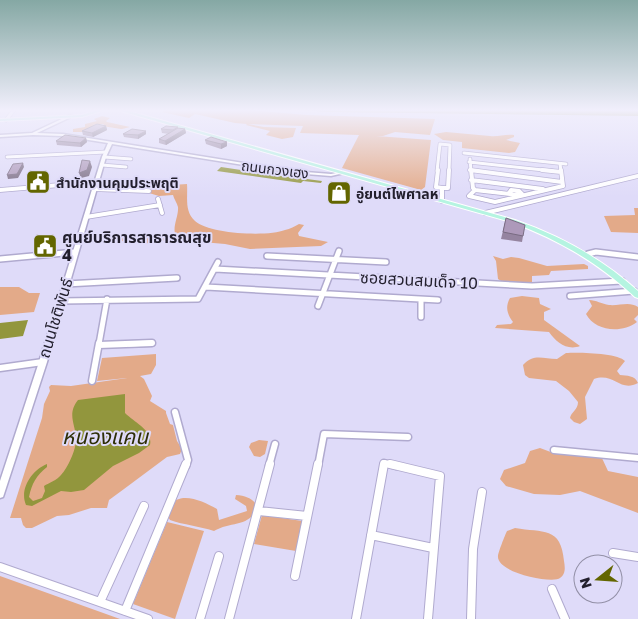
<svg xmlns="http://www.w3.org/2000/svg" width="638" height="619" font-family="'Golos Text','Noto Sans Thai',sans-serif">
<style>
.green{fill:#e3aa89}
.water{fill:#92963d}
.lines{fill:none;stroke-linecap:round;stroke-linejoin:round}
.minor-far4-casing{stroke:#b0aacf;stroke-width:4.5}
.minor-far3-casing{stroke:#b0aacf;stroke-width:5.5}
.minor-far2-casing{stroke:#b0aacf;stroke-width:8}
.minor-far1-casing{stroke:#b0aacf;stroke-width:9}
.minor-casing{stroke:#b0aacf;stroke-width:10}
.tertiary-casing{stroke:#b0aacf;stroke-width:3}
.primary-casing{stroke:#fff;stroke-width:2}
.minor-far4{stroke:#fff;stroke-width:3}
.minor-far3{stroke:#fff;stroke-width:4}
.minor-far2{stroke:#fff;stroke-width:5}
.minor-far1{stroke:#fff;stroke-width:6}
.minor{stroke:#fff;stroke-width:8}
.tertiary{fill:#fff;fill-rule:evenodd}
.primary{fill:#b5f4e1;fill-rule:evenodd}
.wall{fill:#9584a0}
.shaded-wall{fill:#796b82}
.building{fill:#ad99ba;stroke:#796b82}
.labels{text-anchor:middle;dominant-baseline:central;stroke-width:4;stroke-linejoin:round;paint-order:stroke}
.far-street-label{font-size:14px;fill:#221f2d;stroke:#dfdbf9}
.far-poi-label{font-size:14px;font-weight:bold;fill:#221f2d;stroke:#dfdbf9;text-anchor:start}
.poi-label{font-size:16px;font-weight:bold;fill:#221f2d;stroke:#dfdbf9;text-anchor:start}
.street-label{font-size:16px;fill:#221f2d;stroke:#dfdbf9}
.near-water-label{font-size:21px;font-style:italic;fill:#2d2e07;stroke:#dfdbf9}
</style>
<rect width="100%" height="100%" fill="#dfdbf9"/>
<path class="green" d="M165,110h84l58,5 128,4 -5,16 -35,-3 -12,4h-7l55,4 -6,47 -4,3 -79,-22 17,-33 -59,-2 3,-7 -55,-2 16,3 32,1 -3,9 -11,2 -16,-4 4,-4 -24,-6 1,-1 -12,-1 -40,-9 -6,4 -27,-6z
M102,116l8,2 -4,3 1,1 23,5 -8,2c-8,-1 -12,-2 -20,-3l2,-2 -12,1 4,1 -7,6h-16v-3l12,-2v-3l12,-3 -3,-2z
M446,132c15,1 29,3 44,4 8,1 15,-2 24,-1v2l-8,3 14,3 -5,9 -6,1 -47,-5v-6l-19,-2 -9,-6z
M187,184c1,13 -3,27 8,37 14,13 73,16 90,9 5,-1 10,-4 14,-6l5,1 -6,8 1,3 29,6 -7,4 -71,3 -25,-5 -46,-4c-10,-9 0,-22 -1,-33 -1,-4 -4,-8 -5,-12l-14,1 -10,-3 6,-7z
M634,208h4v25l-27,-1 -7,-16 31,-1z
M135,235h24l8,3v2l-25,4 -17,-3 -27,1 5,-4z
M493,256l10,3 8,-2 8,1 28,8 37,-2 4,2v3l-37,2 -2,4 -17,1v7h-28l-6,-4 -2,-18z
M0,287h19l10,6h11l-6,19 -34,3z
M522,296l17,2 1,6 11,5 -7,3v8l36,26c-13,5 -24,-4 -31,-14l-54,-4 2,-3 14,-1 2,-2c-6,-8 -8,-15 -3,-24z
M589,300c7,0 13,4 20,5 11,1 20,-4 29,2v8l-4,4 3,3c-16,12 -42,9 -51,-8l6,-8z
M566,353c12,-1 52,0 59,8l-8,10 3,4c7,1 15,0 18,8 -18,10 -24,-11 -44,-4l-9,18 2,22 -7,5 -6,-2 -4,-4c1,-6 8,-8 8,-16l-9,-11 -13,-10 -27,-3 -4,-3 -2,-10c11,-12 20,-6 34,-6z
M156,354v11l-5,9 -11,2 4,3 8,17 -2,5 16,10v2l4,11 3,1 4,16 5,8 -2,5 -13,3 -43,32 -15,11 -2,8h-16l-22,7 -12,1 -25,12h-6l-3,-3 -2,-7h-11l32,-100 2,-14 6,-13 -1,-4 2,-2 20,1 56,-8 -30,3 5,-23z
M259,440l9,1 -3,13 -5,3 -6,-1 -5,-9 2,-4z
M540,448l16,6 45,2 7,15 30,6v36l-58,-22 -20,4 -26,-1 -28,-8 -6,-7 4,-9 21,-7 5,-12z
M236,495c10,1 17,3 22,12 -9,21 -27,14 -44,24 -15,-5 -30,-6 -44,-11l-2,-3 8,-17c12,-6 29,2 41,9l2,11 28,-9 -1,-5 -11,-7z
M262,515l40,6 -6,30 -42,-7z
M167,522l37,9 -29,88 -42,-15z
M515,528c28,5 46,-2 49,33 1,6 2,13 -4,17 -7,6 -64,-5 -62,-22 0,-3 7,-21 9,-25z
M0,576l120,43h-120z"/>
<path class="water" d="M300,110h338v6l-310,-4z
M221,167l67,10 3,-3 9,1 -1,3 23,3 -1,2 -18,-2 -2,2 -84,-12z
M28,320l-5,16 -23,3v-16z
M125,394v19c10,10 28,17 25,32l-11,8 -26,13 -29,24 -13,2 -10,-1 -29,15 -6,-1c-7,-16 6,-35 21,-41v3c-11,9 -15,16 -18,30l4,4 9,-3 3,-7 -1,-5c5,-3 13,-6 17,-11 7,-7 16,-27 15,-37 -1,-15 -9,-24 2,-38z"/>
<g class="lines">
<defs>
<path id="minor-far4" d="M6,120l8,-10
M464,153l102,11
M7,157l99,-5
M104,157l27,2
M470,159l1,12
M469,162l84,9
M560,164l1,7
M102,165l24,2
M470,170l9,1
M437,171l3,-27 10,1 -1,26"/>
<path id="minor-far3" d="M438,170l-2,17 6,1
M470,170l92,12
M471,170l2,18 2,2 35,4
M542,170l19,2
M471,180l72,9
M442,188h6l1,-18
M442,188v13
M94,189l55,2
M0,190l96,-8
M475,190l-6,6 26,6 68,-16 -2,-16
M511,190l8,1 3,3 -8,1 -5,-2z
M158,199l4,14
M485,213l153,-37
M86,217l74,-12"/>
<path id="minor-far2" d="M588,254l8,-2 42,5
M267,256l119,6
M0,259l75,-7
M215,269l317,17 90,-5
M66,284l111,-6
M206,287l232,13
M570,296l64,-5
M421,300v17
M61,301l137,-2 20,-37
M318,306l21,-55
M99,344l8,-45
M129,344l23,-1"/>
<path id="minor-far1" d="M99,345l53,-2
M0,368l43,-6
M92,381l7,-38
M175,412l13,48 -2,6
M554,450l84,8
M269,466l6,-22
M318,466l6,-32 84,3
M384,466v-3l12,3"/>
<path id="minor" d="M390,464l50,12 -12,143
M259,511l48,5
M371,535l62,13
M613,553l25,4
M0,567l148,52
M295,576l23,-112
M552,589l13,30
M100,602l44,-96
M125,611l61,-147
M200,619l19,-63
M229,619l41,-155
M356,619l28,-155
M471,619l2,-70 9,-57"/>
<path id="tertiary" d="M70,115h1v2l-34,16 26,1 230,37 38,3 11,-2 2,1 -13,3 -38,-3 -181,-29 -6,13 -59,205 -43,132 -1,3 -3,1v-17l39,-119 63,-205 6,-14 -45,-7 -30,-1 -33,2v-2l32,-2z"/>
<path id="primary" d="M97,110h8l-23,7 -82,4v-2l82,-4z
M117,110h8l390,110c46,16 86,38 123,71v7l-3,-1c-38,-35 -76,-57 -124,-75z"/>
</defs>
<use href="#minor-far4" class="minor-far4-casing"/>
<use href="#minor-far3" class="minor-far3-casing"/>
<use href="#minor-far2" class="minor-far2-casing"/>
<use href="#minor-far1" class="minor-far1-casing"/>
<use href="#minor" class="minor-casing"/>
<use href="#tertiary" class="tertiary-casing"/>
<use href="#primary" class="primary-casing"/>
<use href="#minor-far4" class="minor-far4"/>
<use href="#minor-far3" class="minor-far3"/>
<use href="#minor-far2" class="minor-far2"/>
<use href="#minor-far1" class="minor-far1"/>
<use href="#minor" class="minor"/>
<use href="#tertiary" class="tertiary"/>
<use href="#primary" class="primary"/>
</g>
<path class="wall" d="M106,126l1,4 -14,7 -10,-2 -1,-4z
M178,128l7,1 1,4 -20,12 -7,-2v-4l10,-5 -7,-1 -1,-4z
M146,131v3l-8,5 -14,-2 -1,-3z
M86,138l1,4 -6,5 -24,-2 -1,-4z
M205,140l22,2v4l-6,3 -15,-5z
M506,218l17,18 -1,6 -21,-3z"/>
<path class="shaded-wall" d="M106,126l1,4 -14,7 -1,-4z
M185,129l1,4 -20,12 -1,-4z
M146,131v3l-8,5v-4z
M86,138l1,4 -6,5 -1,-4z
M227,142v4l-6,3v-5z
M90,161l2,6 -3,9 -8,2 -2,-5z
M23,163l1,4 -6,11 -10,1 -1,-4z
M46,236l2,7v5l-9,2 -3,-6z"/>
<path class="building" d="M97,124l9,2 -14,7 -10,-2z
M166,126l12,1 -5,3 -12,-1z
M178,128l7,1 -20,12 -6,-2z
M132,129l14,2 -8,4 -15,-1z
M65,135l21,3 -6,5 -24,-2z
M211,137l16,5 -6,2 -16,-4z
M82,160l8,1 -3,9 -8,3z
M23,163l-6,11 -10,1 6,-11z
M506,218l19,7 -2,11 -20,-4z
M46,236v6l-10,2 2,-7z"/>
<linearGradient id="sky" x2="0" y2="1"><stop stop-color="#85a8a4"/><stop offset="0.56" stop-color="#f1effc"/><stop offset="1" stop-color="#f1effc" stop-opacity="0"/></linearGradient>
<rect width="638" height="197" fill="url(#sky)"/>
<defs>
<symbol id="civic-square" viewBox="-11 -11 22 22"><rect x="-9" y="-9" width="18" height="18" rx="4" fill="#636600" stroke="#dfdbf9"/><path d="M-.6-6.5H3V-4.5H.6V-3L4-1V1h2V6H-6V1h2V-1L-.6-3ZM-1.2 2.5V6h2.4V2.5Z" fill="#fff"/></symbol>
<symbol id="shop-square" viewBox="-11 -11 22 22"><rect x="-9" y="-9" width="18" height="18" rx="4" fill="#636600" stroke="#dfdbf9"/><path d="M-5-2.5h2.3a2.7 3.5 0 0 1 5.4 0H5L5.5 6h-11ZM-1.5-2.5h3a1.5 2.3 0 0 0-3 0Z" fill="#fff"/></symbol>
</defs>
<g fill-rule="evenodd">
<use href="#civic-square" x="24" y="168" width="28" height="28"/>
<use href="#shop-square" x="325" y="179" width="28" height="28"/>
<use href="#civic-square" x="31" y="232" width="28" height="28"/>
</g>
<g class="labels">
<g class="far-street-label">
<text transform="translate(275 169) rotate(7)">ถนนกวงเฮง</text>
</g>
<g class="far-poi-label">
<text x="56" y="182">สำนักงานคุมประพฤติ</text>
<text x="356" y="193">อู่ยนต์ไพศาลห</text>
</g>
<g class="poi-label">
<text x="62" y="237">ศูนย์บริการสาธารณสุข<tspan x="62" dy="18">4</tspan></text>
</g>
<g class="street-label">
<text transform="translate(419 280) rotate(3)">ซอยสวนสมเด็จ 10</text>
<text transform="translate(55 318) rotate(-73)">ถนนโชติพันธ์</text>
</g>
<g class="near-water-label">
<text x="105" y="436">หนองแคน</text>
</g>
</g>
<g transform="translate(598 579) rotate(253)"><circle r="24" fill="#dfdbf9" stroke="#9390a7"/>
<path d="M0-4L9 19L0 12L-9 19Z" fill="#636600"/>
<text y="-8" font-size="14" font-weight="bold" text-anchor="middle" fill="#221f2d">N</text>
</g>
</svg>
